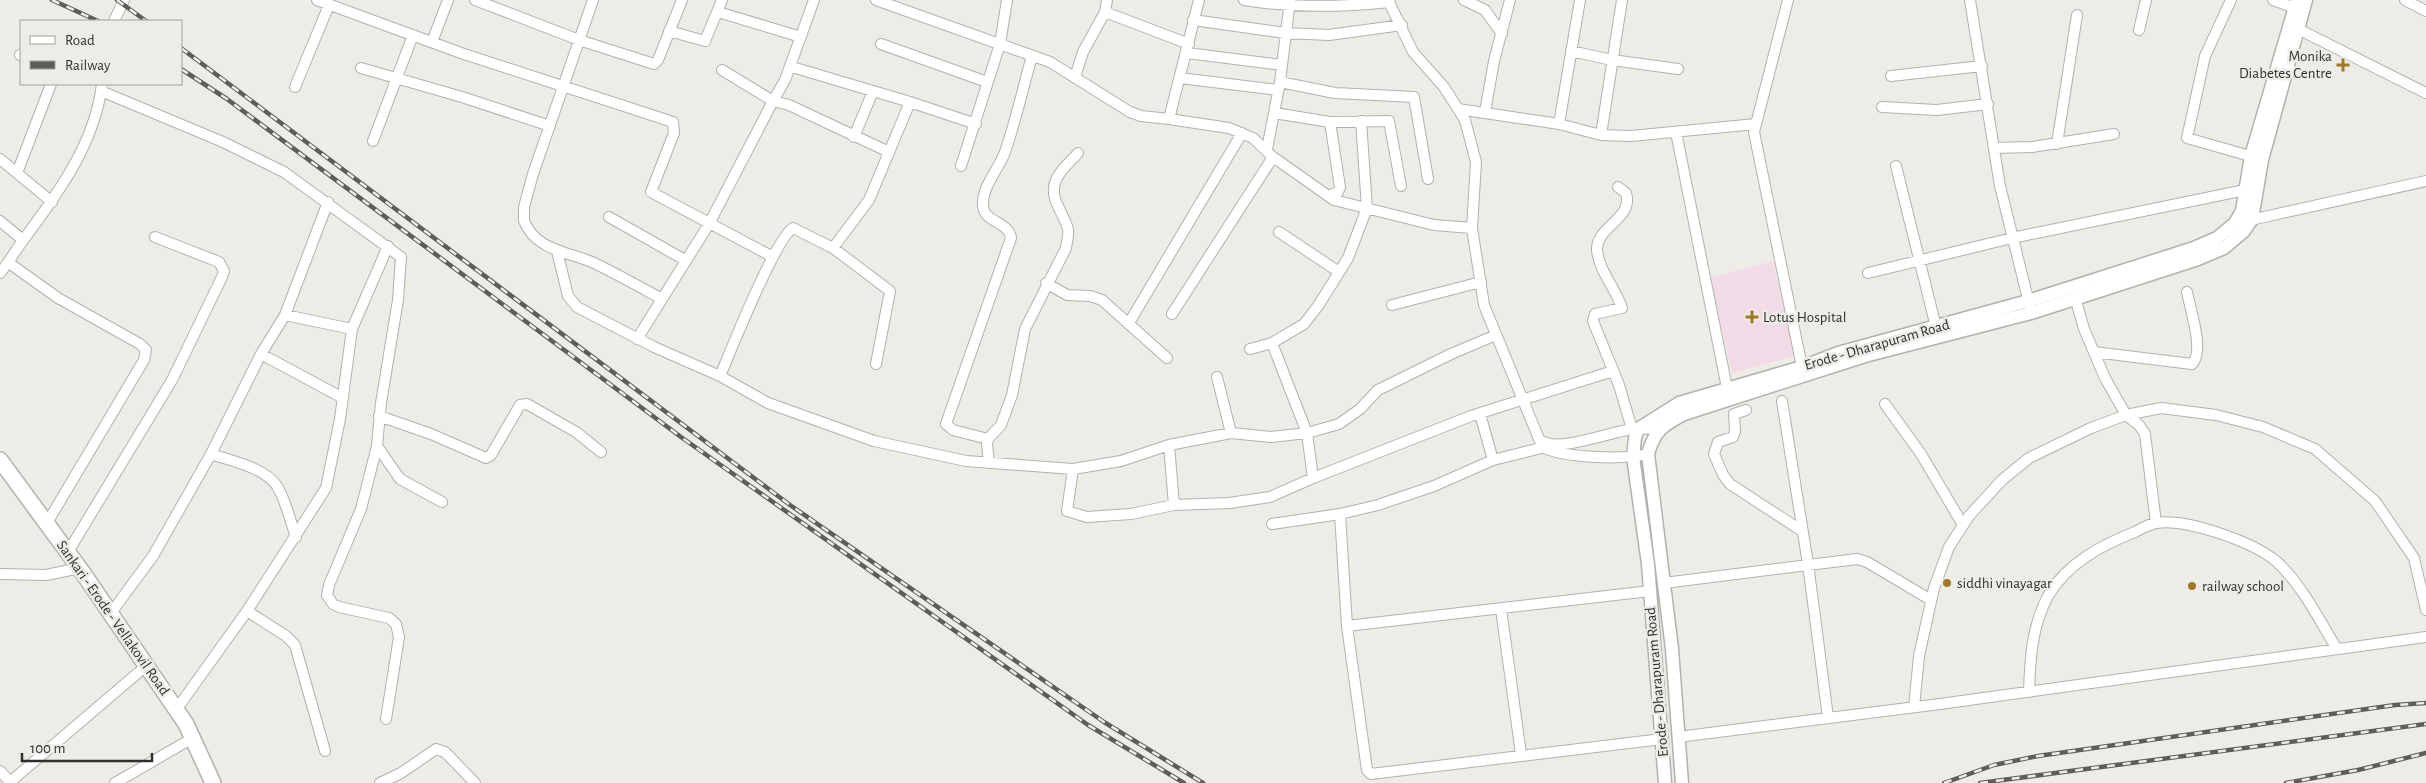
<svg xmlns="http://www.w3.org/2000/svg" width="2426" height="783" font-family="'Alegreya Sans',sans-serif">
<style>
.medical{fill:#f2dbe6}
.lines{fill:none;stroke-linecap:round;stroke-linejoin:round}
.minor-casing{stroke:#b2b1ac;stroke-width:12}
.major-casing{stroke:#b2b1ac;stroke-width:15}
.highway-casing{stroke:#b2b1ac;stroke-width:18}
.minor{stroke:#fff;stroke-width:10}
.major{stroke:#fff;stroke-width:12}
.highway{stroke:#fff;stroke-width:15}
.rail-casing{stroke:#5e5d5b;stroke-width:4.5}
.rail{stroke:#eeece7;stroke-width:2.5;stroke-dasharray:8;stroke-linecap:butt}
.poi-dot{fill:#9f7926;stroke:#eeece7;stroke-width:2}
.labels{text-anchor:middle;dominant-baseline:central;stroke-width:5;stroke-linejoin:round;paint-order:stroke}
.poi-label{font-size:15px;fill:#2f2f2d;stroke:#eeece7;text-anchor:start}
.street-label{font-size:15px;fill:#2f2f2d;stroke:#eeece7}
</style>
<rect width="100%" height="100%" fill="#eeece7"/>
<path class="medical" d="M1773,261l22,95 -63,17 -22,-95z"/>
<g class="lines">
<defs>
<path id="minor" d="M317,0l144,53 212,69 1,11 -23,59 122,65
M475,0l104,40 75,24 4,-4 24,-60
M593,0l-60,174 -9,33v14c12,30 46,31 70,42 23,11 46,24 68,36
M876,0l174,62 80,50 11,4 28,3
M1199,0l-30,119 60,9 24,10 20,19 61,43 100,25 38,3
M1244,0c48,8 98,7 146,2
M1290,0l-10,82 -6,31 56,9 59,-1 12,65
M1388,0l25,52 31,35 21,33 11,42 -4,66 12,77 55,134 5,9c25,10 78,12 104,6
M1464,0l21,10 17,24
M1788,0l-34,132 48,235
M1970,0l30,186 30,121
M2231,0l-26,56 -18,82 70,20
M2273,0l22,8
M2405,0l21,11
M718,12l83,25
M1105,12l84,32
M1193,20l92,13 44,2 73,-10
M114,21l10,-21
M2298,29l128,64
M2139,30l7,-30
M669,31l36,10 17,-41
M432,42l16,-42
M881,44l106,38
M1571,51l41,9 66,9
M1187,53l95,12
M20,55h1
M792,67l118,35 66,22
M361,68l101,29 88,29
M722,70l51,31 16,4 100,47
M1891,76l91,-10
M1075,77l8,-25 22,-40 2,-12
M1180,78l98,12
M1280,82l55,11 79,4 14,82
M295,87l34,-82
M101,91l122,51 61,30 117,85 -3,43 -17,103 -4,43 -16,63 -32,76 -2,10 6,9 6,3 50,11 7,6 3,13 -13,82
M1882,107l55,3 51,-6
M1458,109l101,15 42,11 30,1 125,-12
M1485,112l9,-51 16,-61
M1559,124l21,-124
M1676,132l51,256
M1601,135l21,-135
M854,137l19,-46
M373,141l40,-106
M2057,144l20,-129
M1994,148l38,-1 82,-13
M1267,149l7,-36
M0,159l52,43
M961,166l39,-122 7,-44
M1896,166l40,161
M17,173l34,-89
M1618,187l8,6c8,26 -30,33 -29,57 2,21 19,39 25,58l-27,6 -2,7 26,64 13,44
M1328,196l10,-4 2,-5 -10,-65
M609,217l76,43
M0,221l23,19
M2246,221l180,-40
M1279,232l60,40
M833,248l36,-48 41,-98
M557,251l11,45 9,11 77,40 66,29 48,27 106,38 92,20 107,8
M9,263l49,35 82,46 6,6 -2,10 -97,163
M0,273c9,-11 16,-23 24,-34 35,-47 71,-96 78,-155
M1868,273l144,-35 233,-48
M1046,283l21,12 23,1 12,4 65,58
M2075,297l9,32 21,49 21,37 13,10 6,9 11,89
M1392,305l89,-23
M1172,314l101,-157
M285,315l67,14
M1129,323l113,-190
M1496,335l-45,19 -73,36 -18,19 -21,15 -32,9 -36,4 -40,-4 -62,12 -48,16 -48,8 -6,42 20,6 44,-3 43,-9 55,-2 41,-6 43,-19 158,-62 142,-45
M637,339l72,-115 64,-123 12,-21 29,-80
M1272,343l35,90 6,45
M1250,349l22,-6 32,-19 14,-18 30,-48 19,-50 -6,-87
M2094,352l98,12c13,-12 -2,-55 -5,-72
M261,354l82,44
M720,376c11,-26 55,-137 73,-148l40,20 57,43 -14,73
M1217,377l14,56
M1782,401l26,163 20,153
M1885,404l36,50 42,71
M1746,410l-12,4 1,17 -2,6 -15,5 -4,12 9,21 7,9 72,47
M1480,414l13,46
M379,416l52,18 55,24 5,-3 29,-50 7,-1 49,28 25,20
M988,439l-35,-9 -7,-6 65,-186c-2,-17 -28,-15 -28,-33 -1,-19 16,-36 22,-53 11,-31 18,-65 27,-96
M1544,442c17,9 67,-10 88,-13 9,-1 19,0 28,0
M1169,445l5,60
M377,446l23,33 42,23
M211,454c20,7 53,13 66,32 9,15 13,34 19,51
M989,463l-2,-19 1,-5 13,-14 11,-30 13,-66 41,-81c1,-7 3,-12 2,-19 -4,-16 -20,-31 -12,-49 4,-10 15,-19 22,-27
M1340,514l7,112
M1272,524l68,-10 38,-9 56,-19 59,-26 56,-14
M68,552l104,-172 50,-103 2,-6 -5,-9 -64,-25
M0,574l46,1 34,-7
M1664,583l193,-24 10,3 64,38
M1650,591l-303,35 20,144 4,4 291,-35
M1501,609l20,145
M247,611l39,25 9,9 30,106
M111,613l42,-57 58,-102 50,-100 24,-39 43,-113
M2029,692c1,-34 3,-66 19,-96 19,-33 54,-51 87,-64 6,-3 14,-8 21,-9 30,-5 98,19 121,39 26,24 42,58 60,87
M1914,707l5,-51 15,-68 15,-41 20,-31 33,-36 27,-22 62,-30 35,-13 35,-7 55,7 47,12 52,22 60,52 39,57 12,52
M176,710l71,-99 79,-123 14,-69 12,-90 36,-83
M1678,737l262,-33 486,-67
M0,771l11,12
M10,782l136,-116
M115,783l76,-44
M380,783l21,-10 35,-24 9,3 30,31"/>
<path id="major" d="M1665,783l-17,-219 -15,-107 2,-19 3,-9 41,-26 123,-36 36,-14 190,-52 166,-53 23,-10 18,-15 7,-12 9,-55 46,-156
M1682,783l-10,-134 -24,-195c6,-23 15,-29 36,-40l181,-58 166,-43 167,-54 26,-11 20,-17 8,-12 10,-59 44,-160"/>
<path id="highway" d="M0,460l83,113 103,151 27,59"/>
</defs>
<use href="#minor" class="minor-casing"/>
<use href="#major" class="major-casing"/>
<use href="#highway" class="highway-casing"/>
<use href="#minor" class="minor"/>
<use href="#major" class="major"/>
<use href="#highway" class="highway"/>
<defs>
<path id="rail" d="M52,0l46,21
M117,0l29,21
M181,48l609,457 314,217 99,61
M181,69l46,30 454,338 407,288 96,58
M1944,783l50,-18 44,-9 357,-51 31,-2
M1980,783l446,-59
M2286,783l72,-13 68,-17"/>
</defs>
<use href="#rail" class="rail-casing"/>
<use href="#rail" class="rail"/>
</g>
<g class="poi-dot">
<path d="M2340.5 57.5h5v5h5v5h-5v5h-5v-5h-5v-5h5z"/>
<path d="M1749.5 309.5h5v5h5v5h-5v5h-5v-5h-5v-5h5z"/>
<circle cx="1947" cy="583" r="5"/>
<circle cx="2192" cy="586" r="5"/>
</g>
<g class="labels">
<g class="poi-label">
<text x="2332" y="56" text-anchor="end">Monika<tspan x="2332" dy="17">Diabetes Centre</tspan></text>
<text x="1763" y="317">Lotus Hospital</text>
<text x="1957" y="583">siddhi vinayagar</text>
<text x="2202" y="586">railway school</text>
</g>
<g class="street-label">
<text transform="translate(1877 345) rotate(-16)">Erode - Dharapuram Road</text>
<text transform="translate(113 618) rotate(55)">Sankari - Erode - Vellakovil Road</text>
<text transform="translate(1657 682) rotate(-95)">Erode - Dharapuram Road</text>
</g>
</g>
<rect x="20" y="20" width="162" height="65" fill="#eeece7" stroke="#a2a09d"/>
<rect x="30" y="36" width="25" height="8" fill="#ffffff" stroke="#a2a09d"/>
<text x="65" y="45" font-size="15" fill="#2f2f2d">Road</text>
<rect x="30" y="61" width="25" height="8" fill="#5e5d5b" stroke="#a2a09d"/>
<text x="65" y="70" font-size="15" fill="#2f2f2d">Railway</text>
<path d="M22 753v8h130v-8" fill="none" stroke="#2f2f2d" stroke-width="2.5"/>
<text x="30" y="753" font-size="15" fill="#2f2f2d" stroke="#eeece7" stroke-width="4" paint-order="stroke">100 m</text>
</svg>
